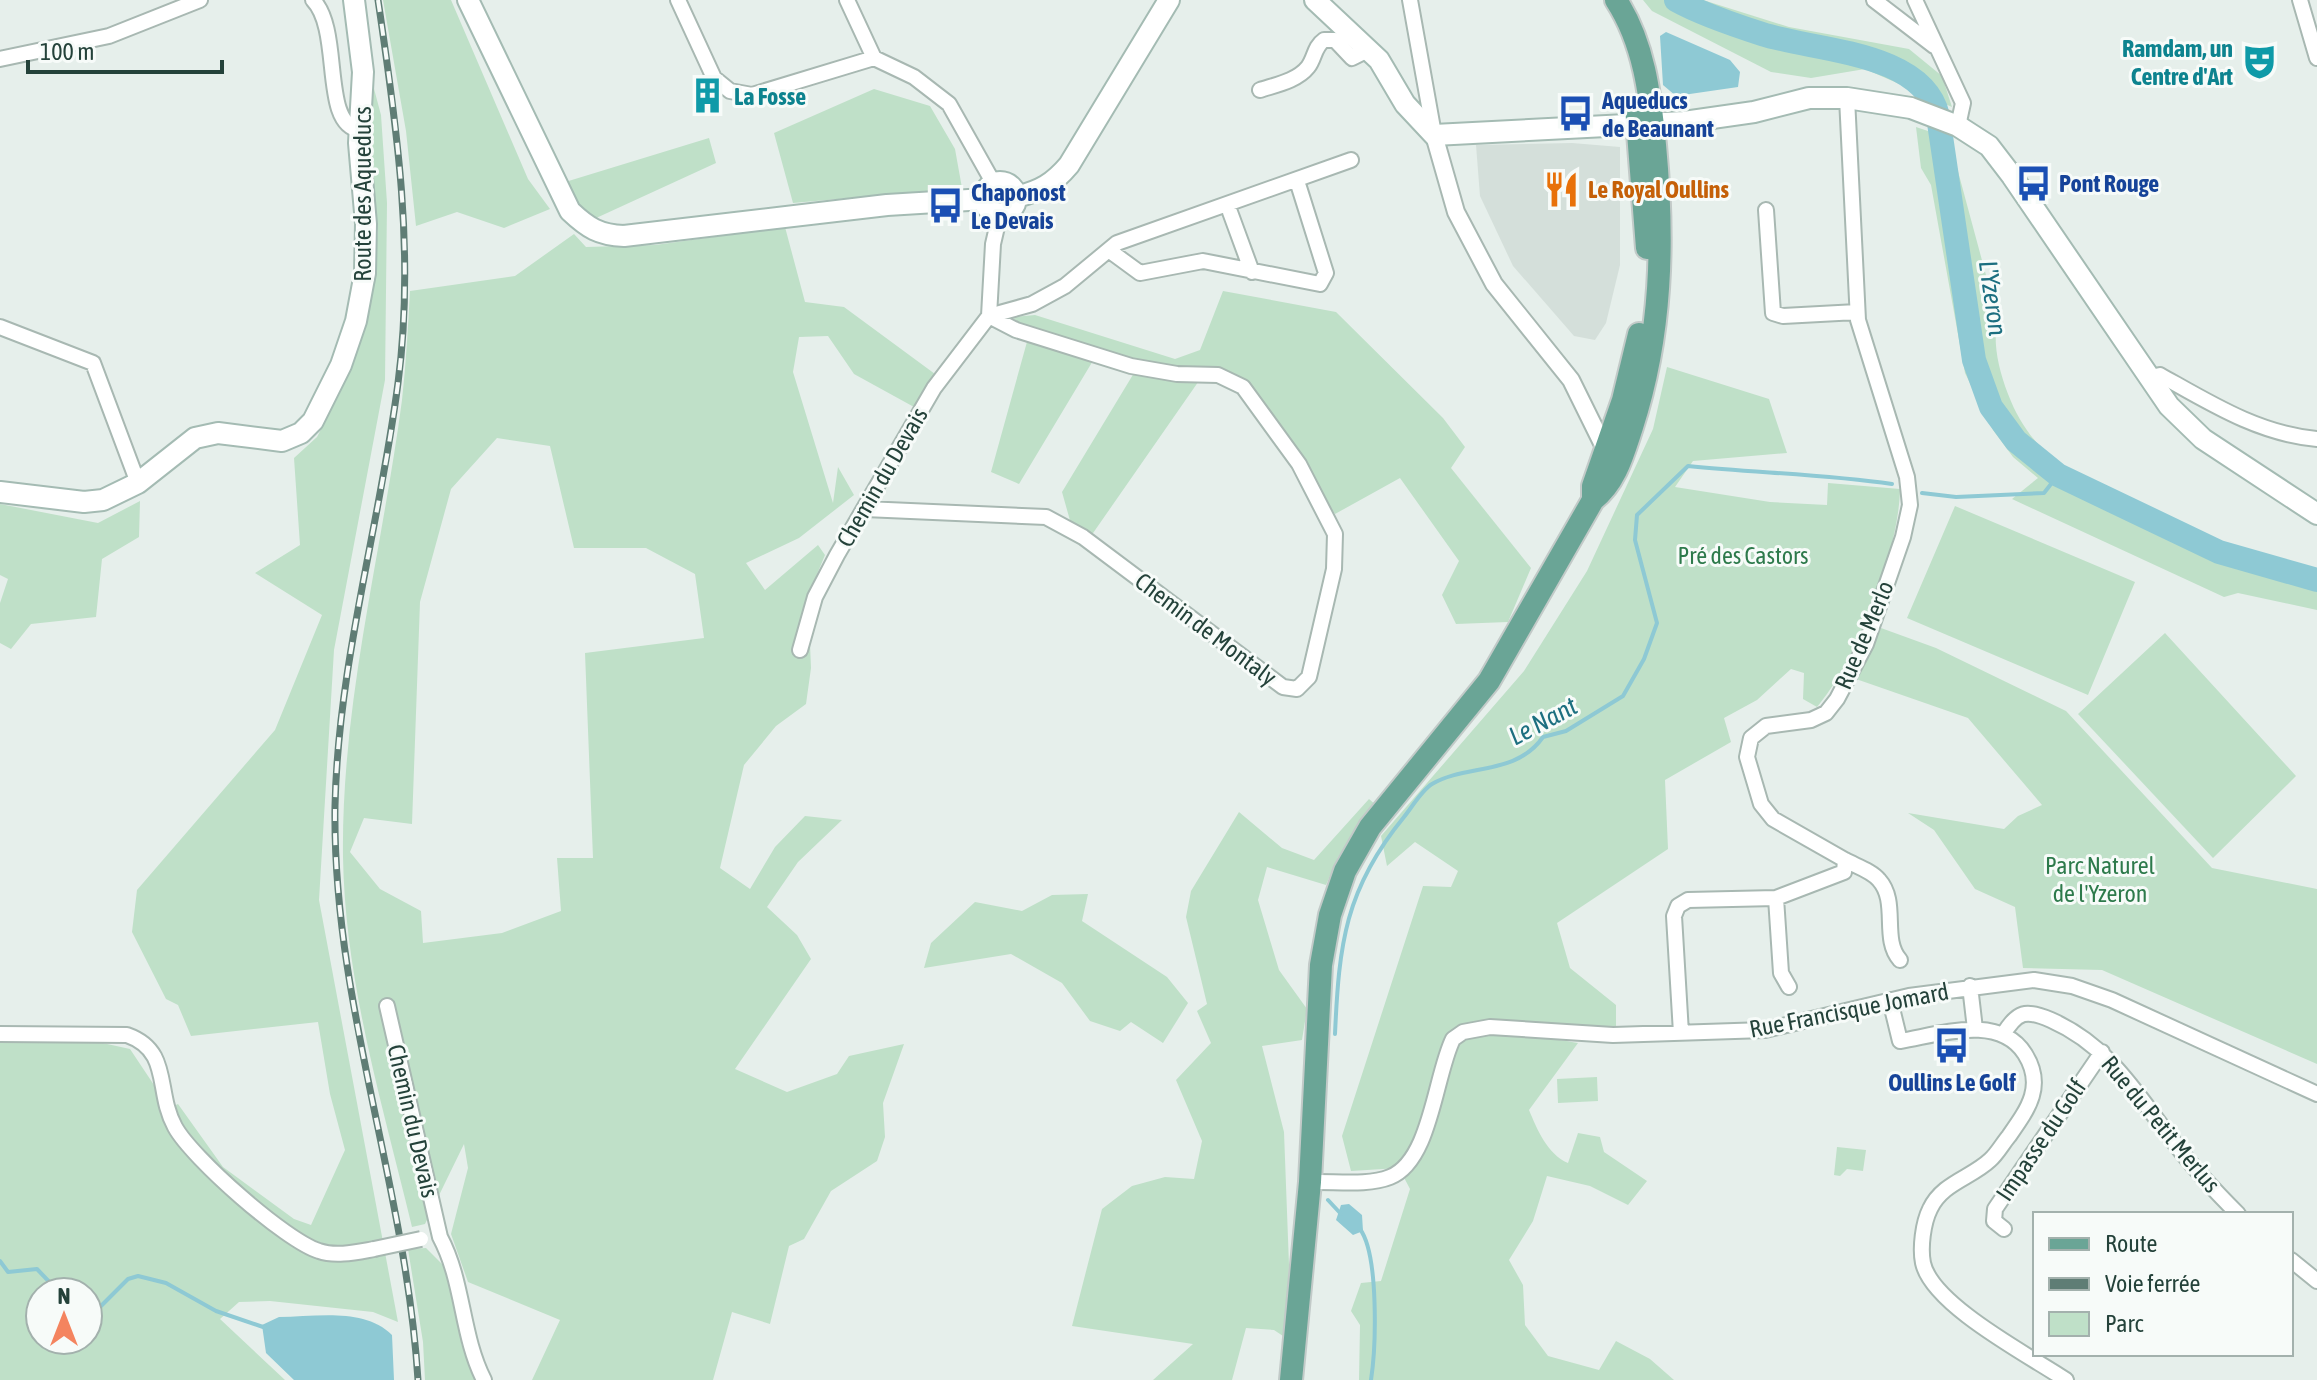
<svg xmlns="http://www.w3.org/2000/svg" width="2317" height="1380" font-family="'Asap Condensed',sans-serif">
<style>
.built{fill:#d4dfda}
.green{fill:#bfe0c8;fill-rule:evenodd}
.water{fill:#8ec9d4}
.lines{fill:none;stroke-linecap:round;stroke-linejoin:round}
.stream{stroke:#8ec9d4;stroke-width:4}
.river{stroke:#8ec9d4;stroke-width:24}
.minor-casing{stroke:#a8b8b2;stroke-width:18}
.tertiary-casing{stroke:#a8b8b2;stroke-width:20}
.secondary-casing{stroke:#a4bbb3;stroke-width:24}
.primary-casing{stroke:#c2cac8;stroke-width:26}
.minor{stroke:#fff;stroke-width:14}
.tertiary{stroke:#fff;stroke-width:16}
.secondary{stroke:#fff;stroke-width:20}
.primary{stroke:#6aa596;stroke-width:22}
.rail-casing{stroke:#5f7d75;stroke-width:7}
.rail{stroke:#f7fbf9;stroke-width:4;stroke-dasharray:12;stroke-linecap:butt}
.minor-bridge-casing{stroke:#a8b8b2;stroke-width:18;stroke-linecap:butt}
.minor-bridge{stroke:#fff;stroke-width:14}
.labels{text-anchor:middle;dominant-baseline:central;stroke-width:6;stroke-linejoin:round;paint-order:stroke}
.culture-label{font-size:24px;font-weight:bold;fill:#0d838f;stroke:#f7fbf9;text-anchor:end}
.transit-label{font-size:24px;font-weight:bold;fill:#164399;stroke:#f7fbf9;text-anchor:start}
.food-label{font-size:24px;font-weight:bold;fill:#c56008;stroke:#f7fbf9;text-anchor:start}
.street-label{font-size:24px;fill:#24423a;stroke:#f7fbf9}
.park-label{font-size:24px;fill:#2d7a4b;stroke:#f7fbf9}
.water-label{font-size:26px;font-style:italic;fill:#1c6f80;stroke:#f7fbf9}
</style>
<rect width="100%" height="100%" fill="#e6efeb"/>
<path class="built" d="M1572,143l48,4v118l-14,58 -11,17 -21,-4 -61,-70 -33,-70 -4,-51z"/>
<path class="green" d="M383,0h68l77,179 22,30 -46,19 -47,-16 -41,14 -10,-95z
M1643,0h60l86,27 120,22 33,27 10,31 -87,-38 -54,9 -40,-6 -119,-61z
M373,85l8,30 6,88 -2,177 -51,270 -15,250 79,422 -25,-10 -103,-11 -31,1 -19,17 65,61h-285v-337l98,-1 32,7 24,36 6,27 18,-8 45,63 71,52 17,6 34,-75 -15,-56 -12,-72 -127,14 -13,-31 -12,-6 -34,-67 5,-42 138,-160 47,-115 -67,-42 45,-28 -6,-87 23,-21 23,-44 29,-85 9,-76 -8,-88zM40,1292h48v48h-48z
M874,89l56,17 25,43 7,39 -169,15 -19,-70z
M1916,127l33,11 48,178c-4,29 1,51 11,78 30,79 98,98 170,128 26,11 52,26 79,34 20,6 40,10 60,15v39l-79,-17 -14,4 -212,-98 26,-21 -25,-21 -20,-27 -28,-57 -34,-188 -10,-17z
M709,138l7,25 -122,56 -18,-13 -14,-23z
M785,227l20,75 39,5 91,67 -21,33 -60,-33 -26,-38 -29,1 -6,35 40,131 5,-36 16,28 -55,43 -53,25 19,27 53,-45 7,10 -17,41 3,72 -5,36 -30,22 -32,39 -24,103 30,21 25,-42 30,-31 37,4 -44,42 -31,45 30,28 14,24 -76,110 52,23 50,-18 12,-18 55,-12 -21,59 2,34 -8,24 -46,30 -27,48 -15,7 -19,78 -38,-12 -19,68h-181l28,-60 -92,-38 -17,-48 17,-66 -4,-24 -39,80 -13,3c-29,-121 -67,-244 -69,-370 -2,-154 39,-305 59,-457 4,-36 6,-73 8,-109l105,-15 59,-42 12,13 69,-2zM497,438l53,8 24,102h72l49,26 9,64 -119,15 8,205h-36l4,53 -59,22 -79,10 -2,-32 -41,-22 -30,-37 14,-34 48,6 8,-222 31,-113z
M1223,291l113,21 107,106 22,29 -14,21 80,100 -23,54 -52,2 -14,-29 17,-34 -59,-83 -65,36 -92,-127 -40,-12 -112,161 -20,-12 -9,-32 75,-124 -40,-14 -78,130 -28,-12 39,-141 -18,-14 23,-2 140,44 25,-9z
M1667,367l102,32 18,54 -94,8 -18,26 95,15 57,3 1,-22 72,6c-1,61 -43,172 -83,218l-14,-8 1,-26 -13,-4 -34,31 -33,18 7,24 -66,38 3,69 -111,74 13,45 46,37v24l-123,-8 -17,1 -25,10 -23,63c11,-14 18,-39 32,-52 19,-19 93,-4 118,0l-49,67c8,19 18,44 39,53l10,-30 22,4 4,15 43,29 -19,24 -38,-19 -43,-10 -14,45 -24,39 14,25 2,40 23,31 51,14 17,-29 34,18 24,21h-315l1,-55 -9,-14 10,-28 20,-2 29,-92 -11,-21 -48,3 -9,-35 81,-250 28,1 7,-16 -43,-29 -28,24 -6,-30 143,-165 63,-100 66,-142z
M140,501l-1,36 -37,22 -6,58 -65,7 -20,25 -11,-6v-40l8,-24 -8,-4v-71l98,19z
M1955,506l180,76 -47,113 -181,-77z
M1881,628l55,20 130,63 146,157 105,21v175l-215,-94 -79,-2 -8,-61 -40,-18 -41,-59 -26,-17 96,16 14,-13 24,-11 -74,-87 -112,-39z
M2165,633l131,143 -83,82 -135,-144z
M1369,799l8,7 -39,51 -12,28 -59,-18 -9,33 21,70 28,39 -5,31 -40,6 22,86 5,133 -3,73 -12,-8 -28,-2 -14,52h-79l40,-36 -121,-18 30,-117 30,-23 33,-9 29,2 8,-38 -26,-61 35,-37 -14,-32 10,-7 -21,-87 5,-26 48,-79 43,36 32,12z
M1088,894l-6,27 85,56 21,26 -25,40 -32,-21 -11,9 -30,-10 -28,-38 -51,-29 -87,14 7,-25 44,-41 47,9 30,-16z
M1597,1077l1,24 -40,2 -1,-24z
M1837,1147l29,3 -3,21 -16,-2 -7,7 -6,-1z
M426,1248l21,21 15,77 13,34h-50l-2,-38 -15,-93z"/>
<path class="water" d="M1666,32l64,28 10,12 -2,15 -62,9 -13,-11 -3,-49z
M1349,1204l13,11 1,16 -10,4 -17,-15 5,-15z
M279,1317c36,0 85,-10 113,18l2,45h-100l-28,-27 -4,-28z"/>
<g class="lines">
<path class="stream" d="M1922,493l34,4 88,-4 14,-18
M1335,1034c4,-90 10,-145 69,-217 8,-10 18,-27 28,-33 33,-20 84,-8 111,-47l23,-6 57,-35 21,-37 13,-36 -22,-83 2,-25 51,-49c69,7 136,8 204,18
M1328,1200l13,14
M1360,1229c19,26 16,118 11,151
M0,1261l8,11 29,-3 22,23
M75,1292l9,-4 16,19 28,-28 10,-3 28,7 50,28 50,17"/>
<path class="river" d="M1676,0c25,14 58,25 86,34 52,17 161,17 176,82l36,244 17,47 25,34 42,34 161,77 98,28"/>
<defs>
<path id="minor" d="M313,0c30,31 7,125 47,130
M678,0l36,78 16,13 22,4 122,-37
M847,0l27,58 40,19 35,27 45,80
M1410,0l24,134
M1874,0l60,46
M1915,0l48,103 -5,23
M2300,0l17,58
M0,59l109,-23 91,-36
M1260,90c15,-5 37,-9 48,-23 7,-9 6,-20 16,-27h11l17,18 18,-9
M1766,210l7,103 10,3 74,-4
M1230,212l22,60
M1110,251l30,22 63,-12 117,23 6,-11 -27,-86
M989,316l43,-12 33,-18 52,-43 234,-83
M0,327l93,36 45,120
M2147,378l13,-3c50,28 99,59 157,64
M865,509l181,8 37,20 200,150 14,2 12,-12 25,-108 1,-35 -36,-70 -56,-77 -25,-12 -41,-1 -46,-8 -115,-36 -27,-14
M800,650l15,-53 22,-42 97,-167 55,-72 4,-72 7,-30
M1845,860c11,6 27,11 34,20 20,22 2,59 21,80
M1776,898l5,75 8,14
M1970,986l5,43
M1890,1000l10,41c38,-6 99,-28 125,13 20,32 3,55 -16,82 -6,7 -12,18 -19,24 -19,18 -48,23 -60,49 -7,14 -10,39 -7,54 9,42 107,93 143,117
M387,1006l53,231c24,45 21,98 44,143
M1681,1033l-7,-117 4,-10 10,-6 88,-2 68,-26 1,-12 -72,-41 -12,-15 -14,-47 4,-19 15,-12 45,-6 15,-7 11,-14 29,-55 37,-107 7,-32 -3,-28 -49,-157 -11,-222
M0,1034l127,1c45,16 28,56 48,92 17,31 111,114 144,124 17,6 38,1 55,-2
M2003,1035c14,-24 23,-26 48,-15 59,26 87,76 125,125 19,25 40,47 62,69
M1310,1182c24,-1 58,4 80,-5 41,-16 45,-102 63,-138l10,-7 27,-5 123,8 152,-5 144,-34 125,-16 38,6 40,14 205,94
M2004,1229l-10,-8 1,-12 107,-157
M2291,1260l26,21"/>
<path id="tertiary" d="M1434,135l22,77 38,72 77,96 36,73"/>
<path id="secondary" d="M468,0l102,211c18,17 29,24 54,25l263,-31 98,-6
M1315,0l64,60 26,44 29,31 250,-13 70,-10 55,-14h38l64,10 47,18 31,20 23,30 157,230 34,33 114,75
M984 198a16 16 0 1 1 32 0a16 16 0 1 1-32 0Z
M1016,197c24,-6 37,-13 53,-32l100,-165
M0,492l84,10 19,-2 35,-17 57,-45 23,-5 64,8 19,-8 12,-12 28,-56 15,-44 9,-48 1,-49 -7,-81 4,-71 -9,-72"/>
<path id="primary" d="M1636,107l11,141
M1593,500v-14l30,-86 16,-66
M1291,1380l19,-198 11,-217 9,-50 15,-44 25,-44 119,-146 104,-181c23,-18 30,-46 39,-73 30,-93 32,-186 23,-282 -5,-51 -11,-102 -39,-145"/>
</defs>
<use href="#minor" class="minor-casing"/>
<use href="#tertiary" class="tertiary-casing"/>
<use href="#secondary" class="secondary-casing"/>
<use href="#primary" class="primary-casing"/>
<use href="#minor" class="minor"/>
<use href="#tertiary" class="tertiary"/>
<use href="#secondary" class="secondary"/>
<use href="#primary" class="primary"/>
<defs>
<path id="rail" d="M378,0c19,128 37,254 20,383 -18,141 -60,280 -63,423 -3,196 71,380 83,574"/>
</defs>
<use href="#rail" class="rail-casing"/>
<use href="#rail" class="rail"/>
<defs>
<path id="minor-bridge" d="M374,1249l47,-10"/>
</defs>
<use href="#minor-bridge" class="minor-bridge-casing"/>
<use href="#minor-bridge" class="minor-bridge"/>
</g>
<defs>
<symbol id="theatre-bare" viewBox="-9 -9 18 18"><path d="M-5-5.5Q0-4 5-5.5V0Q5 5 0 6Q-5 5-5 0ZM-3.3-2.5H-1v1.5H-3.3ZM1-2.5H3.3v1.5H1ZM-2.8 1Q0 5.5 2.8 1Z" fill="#0f9aa8" stroke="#f7fbf9" stroke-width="2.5" paint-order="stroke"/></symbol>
<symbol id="building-bare" viewBox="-9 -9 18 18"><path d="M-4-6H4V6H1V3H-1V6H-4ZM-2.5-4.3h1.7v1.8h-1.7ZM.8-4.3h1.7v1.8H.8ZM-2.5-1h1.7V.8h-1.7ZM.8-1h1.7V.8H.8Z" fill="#0f9aa8" stroke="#f7fbf9" stroke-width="2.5" paint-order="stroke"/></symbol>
<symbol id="bus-bare" viewBox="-9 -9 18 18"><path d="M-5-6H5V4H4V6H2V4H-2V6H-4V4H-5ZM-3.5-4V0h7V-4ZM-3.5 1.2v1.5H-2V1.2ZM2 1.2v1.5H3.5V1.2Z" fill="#1a4fb4" stroke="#f7fbf9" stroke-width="2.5" paint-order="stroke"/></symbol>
<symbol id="restaurant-bare" viewBox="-9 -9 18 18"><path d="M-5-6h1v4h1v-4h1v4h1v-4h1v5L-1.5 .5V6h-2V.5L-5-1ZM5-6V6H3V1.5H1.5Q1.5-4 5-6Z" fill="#e8710a" stroke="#f7fbf9" stroke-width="2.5" paint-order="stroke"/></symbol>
</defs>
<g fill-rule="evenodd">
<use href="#theatre-bare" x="2234" y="36" width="51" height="51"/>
<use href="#building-bare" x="682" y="70" width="51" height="51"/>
<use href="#bus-bare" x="1550" y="88" width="51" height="51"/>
<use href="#bus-bare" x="2008" y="158" width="51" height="51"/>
<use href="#restaurant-bare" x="1536" y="164" width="51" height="51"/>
<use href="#bus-bare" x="920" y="180" width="51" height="51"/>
<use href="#bus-bare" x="1926" y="1020" width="51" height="51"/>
</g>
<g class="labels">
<g class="culture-label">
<text x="2233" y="48">Ramdam, un<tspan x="2233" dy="28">Centre d'Art</tspan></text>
<text x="734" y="96" text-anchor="start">La Fosse</text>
</g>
<g class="transit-label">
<text x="1602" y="100">Aqueducs<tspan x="1602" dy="28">de Beaunant</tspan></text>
<text x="2059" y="183">Pont Rouge</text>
<text x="971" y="192">Chaponost<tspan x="971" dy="28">Le Devais</tspan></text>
<text x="1952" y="1082" text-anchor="middle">Oullins Le Golf</text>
</g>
<g class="food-label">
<text x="1588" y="189">Le Royal Oullins</text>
</g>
<g class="street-label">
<text transform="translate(362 194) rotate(-90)">Route des Aqueducs</text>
<text transform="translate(882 477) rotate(-60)">Chemin du Devais</text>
<text transform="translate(1206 629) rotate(37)">Chemin de Montaly</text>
<text transform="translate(1864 635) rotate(-67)">Rue de Merlo</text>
<text transform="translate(1849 1010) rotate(-11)">Rue Francisque Jomard</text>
<text transform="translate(413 1121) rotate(77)">Chemin du Devais</text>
<text transform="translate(2161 1124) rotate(50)">Rue du Petit Merlus</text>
<text transform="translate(2041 1140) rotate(-56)">Impasse du Golf</text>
</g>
<g class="park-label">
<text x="1743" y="555">Pré des Castors</text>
<text x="2100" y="865">Parc Naturel<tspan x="2100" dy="28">de l'Yzeron</tspan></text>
</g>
<g class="water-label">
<text transform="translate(1993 298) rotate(82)">L'Yzeron</text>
<text transform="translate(1543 721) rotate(-28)">Le Nant</text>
</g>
</g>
<rect x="2033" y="1212" width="260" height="144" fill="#f7fbf9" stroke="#a3b1ad" stroke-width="2"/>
<rect x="2049" y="1238" width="40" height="12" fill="#6aa596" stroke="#a3b1ad" stroke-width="2"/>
<text x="2105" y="1252" font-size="24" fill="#24423a">Route</text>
<rect x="2049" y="1278" width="40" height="12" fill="#5f7d75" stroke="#a3b1ad" stroke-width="2"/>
<text x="2105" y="1292" font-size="24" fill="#24423a">Voie ferrée</text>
<rect x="2049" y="1312" width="40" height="24" fill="#bfe0c8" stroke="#a3b1ad" stroke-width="2"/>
<text x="2105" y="1332" font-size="24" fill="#24423a">Parc</text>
<g transform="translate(64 1316)"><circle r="38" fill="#f7fbf9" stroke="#a3b1ad" stroke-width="2"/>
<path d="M0-6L14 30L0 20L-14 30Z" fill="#f4845f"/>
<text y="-12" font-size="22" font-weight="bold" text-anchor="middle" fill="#24423a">N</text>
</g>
<path d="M28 60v12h194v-12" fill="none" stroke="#24423a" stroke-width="4"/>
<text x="40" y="60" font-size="24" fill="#24423a" stroke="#f7fbf9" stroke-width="6" paint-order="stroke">100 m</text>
</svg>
